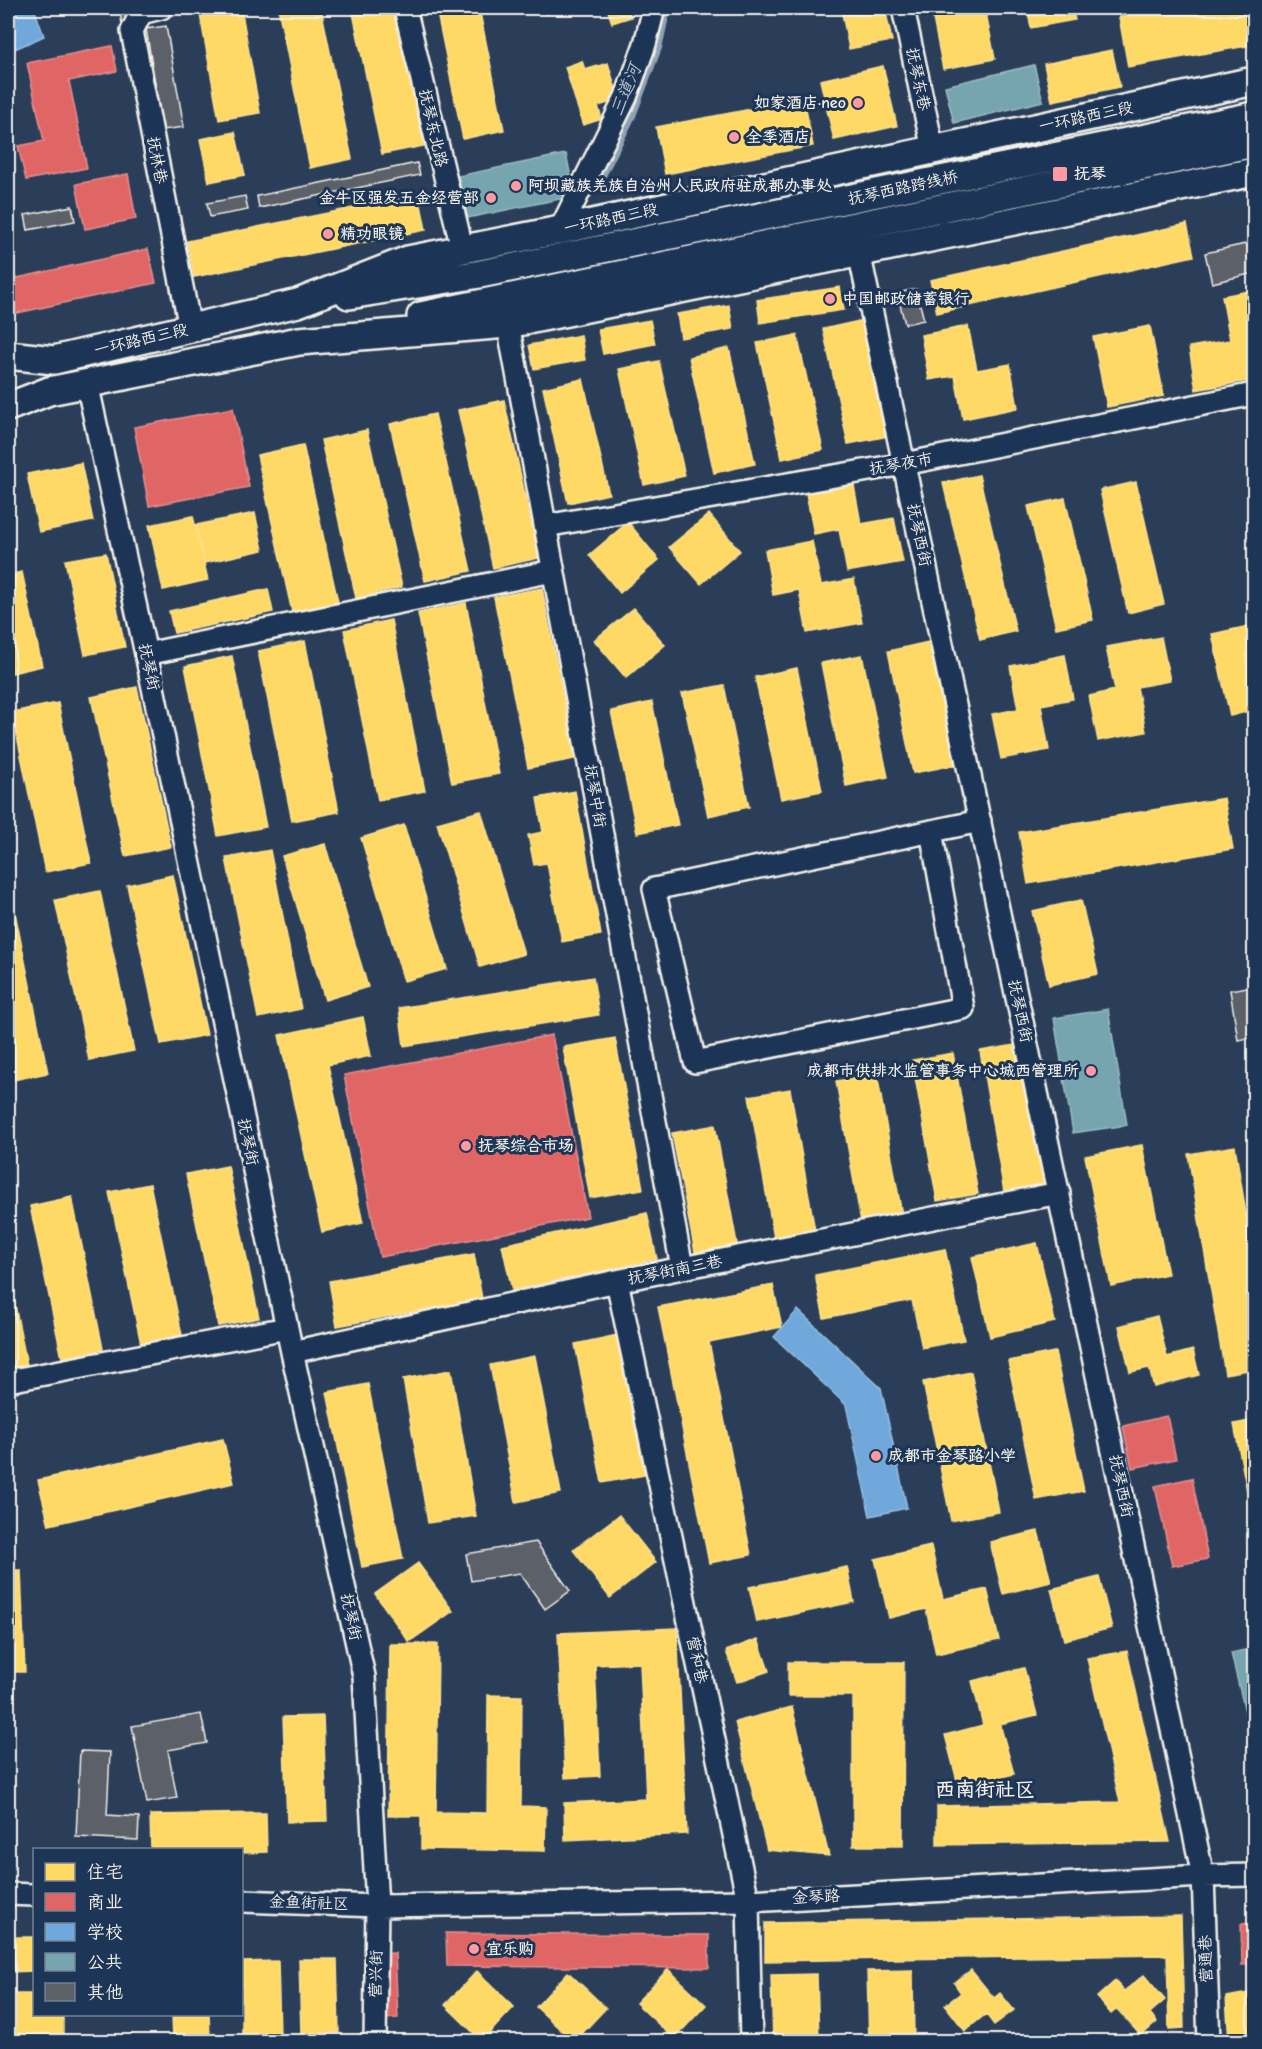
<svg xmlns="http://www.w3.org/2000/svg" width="1262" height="2049" font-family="'Comic Neue','LXGW WenKai TC',sans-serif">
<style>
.homes{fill:#ffd966;stroke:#fce08d;stroke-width:1.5}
.shops{fill:#e06666;stroke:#e6908d;stroke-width:1.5}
.schools{fill:#6fa8dc;stroke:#97bee0;stroke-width:1.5}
.public{fill:#76a5af;stroke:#9cbcc0;stroke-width:1.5}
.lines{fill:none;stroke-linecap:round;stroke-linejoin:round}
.stream{stroke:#8da2b3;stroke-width:6}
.building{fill:#5c6167;stroke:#f4f1e8;stroke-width:1.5}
.minor-casing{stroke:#f4f1e8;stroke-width:26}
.major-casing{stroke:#f4f1e8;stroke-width:32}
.minor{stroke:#1d3557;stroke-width:21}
.major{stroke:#1d3557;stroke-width:27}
.poi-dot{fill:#ff9aa2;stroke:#1d3557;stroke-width:2}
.labels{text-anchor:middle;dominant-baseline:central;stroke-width:6;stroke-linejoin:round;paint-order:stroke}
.street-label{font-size:16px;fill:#f4f1e8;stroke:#1d3557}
.poi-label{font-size:16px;font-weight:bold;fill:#f4f1e8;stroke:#1d3557;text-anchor:start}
.water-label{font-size:18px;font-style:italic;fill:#b8c3c9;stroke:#1d3557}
.quarter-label{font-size:20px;font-weight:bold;fill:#f4f1e8;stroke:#1d3557}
</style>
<rect width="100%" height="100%" fill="#2a3e5a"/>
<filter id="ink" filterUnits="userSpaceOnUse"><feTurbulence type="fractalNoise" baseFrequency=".0167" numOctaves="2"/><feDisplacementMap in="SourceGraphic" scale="12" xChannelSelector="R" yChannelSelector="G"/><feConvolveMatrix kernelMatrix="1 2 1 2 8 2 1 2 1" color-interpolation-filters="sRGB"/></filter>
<g filter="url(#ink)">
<path class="homes" d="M206,8h35l19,105 -41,7 -20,-111z
M278,8h43l31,151 -42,9z
M352,8h43l29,138 -42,8z
M436,8h43l25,122 -41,9z
M545,8h25v1l-24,5z
M607,8h21l3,9 -19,6z
M841,8h44l7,33 -43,8z
M931,8h54l10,51 -52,10z
M1027,8h45l3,12 -44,8z
M1169,8h77l7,37 -125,22 -9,-50z
M1112,50l8,37 -68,14 -8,-37z
M582,61l3,9 23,-7 11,37 -21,6 4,13 -19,6 -18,-58z
M883,66l14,60 -63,14 -14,-60z
M804,99l9,47 -148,28 -9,-47z
M235,132l10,43 -36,7 -9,-43z
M419,195l7,35 -232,47 -7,-36z
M1187,224l7,32 -257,57 -7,-33z
M840,287l4,23 -84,13 -3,-23z
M1254,290v60l-2,1 2,29 -58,10 -7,-43 41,-7 -8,-44z
M729,305l4,24 -52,9 -4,-24z
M650,320l5,24 -52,10 -5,-25z
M864,320l25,116 -41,8 -25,-115z
M968,326l9,44 33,-6 8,44 -55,11 -8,-43 -26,4 -8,-45z
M1150,326l14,70 -57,11 -14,-70z
M581,335l4,25 -51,9 -5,-24z
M797,335l26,115 -41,9 -25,-116z
M729,348l26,116 -41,9 -25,-116z
M659,361l26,115 -41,9 -25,-116z
M583,379l26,115 -41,9 -25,-115z
M504,400l35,158 -46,10 -35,-158z
M435,414l36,157 -46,10 -35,-157z
M367,430l35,157 -46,11 -35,-158z
M303,445l35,157 -46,10 -35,-157z
M81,463l12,58 -54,11 -12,-58z
M979,475l37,156 -36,9 -37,-157z
M853,480l8,44 33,-6 9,44 -56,10 -8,-43 -25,5 -9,-46z
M1136,482l28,122 -36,9 -28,-123z
M1065,498l28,122 -37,8 -28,-122z
M255,513l8,37 -59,13 -8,-38z
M709,514l31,37 -39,33 -32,-37z
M193,516l15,64 -45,10 -14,-65z
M628,522l31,38 -39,33 -31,-38z
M812,541l9,44 33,-6 8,44 -55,10 -8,-43 -26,5 -8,-45z
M106,553l19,94 -40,8 -20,-95z
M22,572l20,94 -34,8v-99z
M542,588l33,171 -47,9 -34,-171z
M268,589l5,23 -99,21 -5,-22z
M466,603l33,171 -47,9 -34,-170z
M634,608l31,37 -39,33 -32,-38z
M391,620l34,171 -47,9 -34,-170z
M1249,626l5,25v59l-24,6 -18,-82z
M1161,637l9,44 -33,6 9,45 -48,9 -9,-45 26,-6 -9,-43z
M305,641l34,171 -47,9 -34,-170z
M929,642l26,123 -42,8 -25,-122z
M862,655l26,122 -42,9 -25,-123z
M1065,655l8,44 -32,6 8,45 -48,9 -9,-45 26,-5 -8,-43z
M232,656l34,171 -48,9 -33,-170z
M797,668l25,123 -41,8 -26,-122z
M724,685l25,122 -41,9 -26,-123z
M137,687l34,160 -46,9 -34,-159z
M652,702l26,123 -41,8 -26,-122z
M58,703l33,160 -46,9 -33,-160z
M575,791l26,144 -39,7 -15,-79 -13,2 -6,-30 15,-3 -6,-34z
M1224,798l9,51 -205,35 -9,-52z
M481,811l43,143 -44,13 -43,-144z
M404,825l43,144 -43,12 -43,-143z
M325,844l43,143 -43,13 -43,-144z
M270,850l31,159 -43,9 -32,-160z
M173,875l34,160 -46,9 -34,-159z
M100,891l34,160 -45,9 -34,-160z
M1081,900l17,74 -49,11 -17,-74z
M15,913l33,160 -40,8v-166z
M593,977l6,38 -195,31 -5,-38z
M363,1017l8,39 -43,9 35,158 -41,9 -43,-197z
M615,1038l28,151 -53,9 -27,-151z
M1020,1044l25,141 -41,7 -24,-141z
M953,1053l25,141 -41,7 -25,-141z
M877,1074l25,141 -41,7 -25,-141z
M790,1089l25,142 -41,7 -25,-142z
M531,1090l16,90 -70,12 -17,-89z
M715,1125l23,124 -42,8 -24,-124z
M1142,1145l26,129 -57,12 -26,-130z
M1235,1146l19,116v107l-29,5 -37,-220z
M228,1166l31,152 -41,8 -32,-152z
M150,1184l32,151 -41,9 -32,-152z
M72,1197l31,152 -41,9 -32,-152z
M647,1213l10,46 -145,31 -10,-45z
M1037,1243l18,79 -65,15 -18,-80z
M945,1249l19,91 -42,8 -10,-48 -88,18 -9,-43z
M474,1254l8,45 -145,27 -8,-45z
M8,1271l19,94 -19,4z
M773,1285l9,42 -73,15 42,213 -42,8 -51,-256z
M1157,1316l10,41 26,-7 6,25 -45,12 -5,-19 -19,4 -11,-46z
M618,1335l27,140 -43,8 -27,-139z
M1055,1352l29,139 -48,9 -28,-139z
M535,1356l26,137 -45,9 -26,-137z
M451,1370l25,146 -48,7 -25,-144z
M971,1372l28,140 -48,9 -28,-139z
M368,1384l35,175 -41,8 -35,-175z
M1254,1420v107l-20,-103z
M223,1439l11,44 -185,42 -11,-45z
M619,1515l37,47 -46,36 -37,-48z
M1038,1531l13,51 -48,12 -13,-52z
M931,1546l12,53 44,-10 12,51 -63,14 -10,-45 -37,9 -14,-59z
M418,1563l35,48 -44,31 -34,-48z
M847,1567l7,35 -97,20 -8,-35z
M8,1570h13l4,102h-17z
M1099,1577l13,51 -48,12 -13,-51z
M677,1628l10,206 -122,6 -1,-37 82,-4 -6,-136 -45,2 5,111 -35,2 -7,-145z
M758,1639l11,32 -32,11 -11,-31z
M390,1644h48l-2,168 51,1 1,-118 34,1 -1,110 25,1 -1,44 -124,-2v-33h-33z
M1127,1651l43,191 -233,3v-39l183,-4 -33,-144z
M788,1662h116l-1,184h-50v-150h-65z
M1024,1668l13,47 -37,9 14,50 -55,14 -14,-53 38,-10 -11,-44z
M792,1707l37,149 -62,-6 -32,-128z
M323,1716l4,105 -40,1 -4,-105z
M266,1813l1,39 -25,1v-3h-91l-1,-35z
M1181,1916l3,112 -15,1 -2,-74 -402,6v-38z
M8,1937h26v34l-26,1z
M299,1959h38l2,74 -38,1z
M278,1961l2,74 -38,1v-74z
M668,1969l38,36 -32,34 -38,-36z
M913,1970l1,72h-45l-2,-71z
M971,1970l23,28 6,-5 14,17 -20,15 -8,-11 -21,17 -20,-26 16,-12 -7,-10z
M477,1971l37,36 -32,34 -37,-36z
M568,1972l38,36 -32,34 -38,-35z
M817,1974l2,68h-46l-2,-67z
M1144,1975l21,25 -15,13 7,9 -16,14 -24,-27 -6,5 -14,-17 18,-16 9,10z
M1254,1992v50h-25l-3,-45z
M16,1994h18v20h29v28h-47z
M172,2014h37l1,24 -37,1z"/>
<path class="shops" d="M112,46l5,25 -48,10 18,87 -61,12 -8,-34 26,-5 -17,-78z
M128,174l8,45 -51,10 -9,-45z
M148,249l8,34 -148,32v-35z
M233,408l16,79 -100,19 -15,-79z
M552,1035l36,182 -208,40 -36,-182z
M1167,1416l9,43 -44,9 -9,-42z
M1192,1478l16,81 -36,7 -17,-80z
M1254,1923v41l-12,1 -1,-41z
M446,1933l263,2v33l-262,-2z
M395,1953l3,65 -16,1 -4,-65z"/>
<path class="schools" d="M8,8h26l10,28 -36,16z
M798,1310l83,78 26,120 -37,8 -24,-111 -72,-68z"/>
<path class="public" d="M1034,65l9,36 -89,22 -9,-37z
M566,154l9,42 -108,22 -9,-42z
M1108,1009l19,116 -54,8 -19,-115z
M1254,1648v101l-23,-96z"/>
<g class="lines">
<path class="stream" d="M601,180l32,-64 26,-68 9,-40"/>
</g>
<path class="building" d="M119,8h13l3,14 -13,2z
M166,26l18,101 -21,3 -17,-101z
M417,163l3,12 -161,33 -2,-12z
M245,196l3,14 -38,7 -3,-14z
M72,206l3,15 -47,9 -3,-15z
M1254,242v31l-42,10 -7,-30z
M916,289l8,31 -19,4 -8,-31z
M1254,986v51l-16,3 -8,-50z
M536,1542l34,49 -25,18 -25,-36 -49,8 -5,-27z
M201,1714l6,29 -39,7 9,48 -30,5 -15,-77z
M80,1751l30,1 -3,63 32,2 -1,23 -62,-3z"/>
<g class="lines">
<defs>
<path id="minor" d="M161,8l-20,5 -9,18 58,297
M405,8l57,240
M903,8l30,142
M560,230l66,-133 19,-53 9,-36
M859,252l344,1624 6,166
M508,324l174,944
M87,383l59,271 146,698 72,324 13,230 -2,136
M545,526l359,-62 350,-70
M146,654l407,-83
M931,831l32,177 -268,54 -41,-173 326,-68
M617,1281l131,620 3,141
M292,1352l325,-71 442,-88
M8,1381l279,-53
M8,1894l26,1
M242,1901l135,5 371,-5 455,-25 51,-1"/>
<path id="major" d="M349,295l131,-21 774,-158
M421,316l833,-173
M8,355l46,5 244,-57 110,-43 152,-30 694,-149
M8,407l41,-16 250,-50 209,-17 746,-152"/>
</defs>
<use href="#minor" class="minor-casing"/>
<use href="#major" class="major-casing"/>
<use href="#minor" class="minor"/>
<use href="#major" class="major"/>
</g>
</g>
<g class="poi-dot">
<circle cx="858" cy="103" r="6"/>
<circle cx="734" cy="137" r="6"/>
<rect x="1052" y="166" width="16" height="16" rx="3"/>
<circle cx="516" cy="186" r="6"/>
<circle cx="491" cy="198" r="6"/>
<circle cx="328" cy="234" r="6"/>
<circle cx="830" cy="299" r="6"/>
<circle cx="1091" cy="1071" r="6"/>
<circle cx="466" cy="1146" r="6"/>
<circle cx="876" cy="1456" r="6"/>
<circle cx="474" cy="1949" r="6"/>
</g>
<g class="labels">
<g class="street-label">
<text transform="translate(918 79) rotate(78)">抚琴东巷</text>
<text transform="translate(1086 117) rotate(-12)">一环路西三段</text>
<text transform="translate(433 128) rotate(77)">抚琴东北路</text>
<text transform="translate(157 160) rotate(79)">抚林巷</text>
<text transform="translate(903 188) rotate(-12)">抚琴西路跨线桥</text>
<text transform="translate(611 219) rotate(-12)">一环路西三段</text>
<text transform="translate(141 340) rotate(-13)">一环路西三段</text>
<text transform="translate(901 464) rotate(-10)">抚琴夜市</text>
<text transform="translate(919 535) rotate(78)">抚琴西街</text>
<text transform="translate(149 667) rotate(78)">抚琴街</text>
<text transform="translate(595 796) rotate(80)">抚琴中街</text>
<text transform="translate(1020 1011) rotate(78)">抚琴西街</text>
<text transform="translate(248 1142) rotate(78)">抚琴街</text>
<text transform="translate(675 1270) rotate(-11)">抚琴街南三巷</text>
<text transform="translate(1121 1486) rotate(78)">抚琴西街</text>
<text transform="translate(351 1617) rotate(78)">抚琴街</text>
<text transform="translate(697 1660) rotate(78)">营和巷</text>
<text transform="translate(816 1897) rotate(-3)">金琴路</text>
<text transform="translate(309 1903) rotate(2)">金鱼街社区</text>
<text transform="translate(1206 1959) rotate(-92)">营通巷</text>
<text transform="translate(376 1974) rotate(-89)">营兴街</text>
</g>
<g class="poi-label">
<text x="846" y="103" text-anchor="end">如家酒店·neo</text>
<text x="746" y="137">全季酒店</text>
<text x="1074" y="174">抚琴</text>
<text x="528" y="186">阿坝藏族羌族自治州人民政府驻成都办事处</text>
<text x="479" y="198" text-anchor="end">金牛区强发五金经营部</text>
<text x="340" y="234">精功眼镜</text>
<text x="842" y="299">中国邮政储蓄银行</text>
<text x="1079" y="1071" text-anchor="end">成都市供排水监管事务中心城西管理所</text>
<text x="478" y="1146">抚琴综合市场</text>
<text x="888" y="1456">成都市金琴路小学</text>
<text x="486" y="1949">宜乐购</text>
</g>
<g class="water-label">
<text transform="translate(626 90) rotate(-68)">三道河</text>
</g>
<g class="quarter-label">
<text x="985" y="1789">西南街社区</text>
</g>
</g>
<rect width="1262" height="2049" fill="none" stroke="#1d3557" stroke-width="30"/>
<rect x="15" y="15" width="1232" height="2019" fill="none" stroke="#f4f1e8" stroke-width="2" filter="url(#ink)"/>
<rect x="33" y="1848" width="210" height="168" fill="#1d3557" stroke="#738091" stroke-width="1.5"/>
<rect x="45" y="1863" width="30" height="18" fill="#ffd966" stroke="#738091" stroke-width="1.5"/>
<text x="87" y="1878" font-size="18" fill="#f4f1e8">住宅</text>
<rect x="45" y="1893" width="30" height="18" fill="#e06666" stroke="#738091" stroke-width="1.5"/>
<text x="87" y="1908" font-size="18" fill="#f4f1e8">商业</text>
<rect x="45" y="1923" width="30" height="18" fill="#6fa8dc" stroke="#738091" stroke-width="1.5"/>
<text x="87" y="1938" font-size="18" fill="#f4f1e8">学校</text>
<rect x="45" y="1953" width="30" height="18" fill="#76a5af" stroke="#738091" stroke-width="1.5"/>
<text x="87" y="1968" font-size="18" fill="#f4f1e8">公共</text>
<rect x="45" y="1983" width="30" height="18" fill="#5c6167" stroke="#738091" stroke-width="1.5"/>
<text x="87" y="1998" font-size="18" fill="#f4f1e8">其他</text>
</svg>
